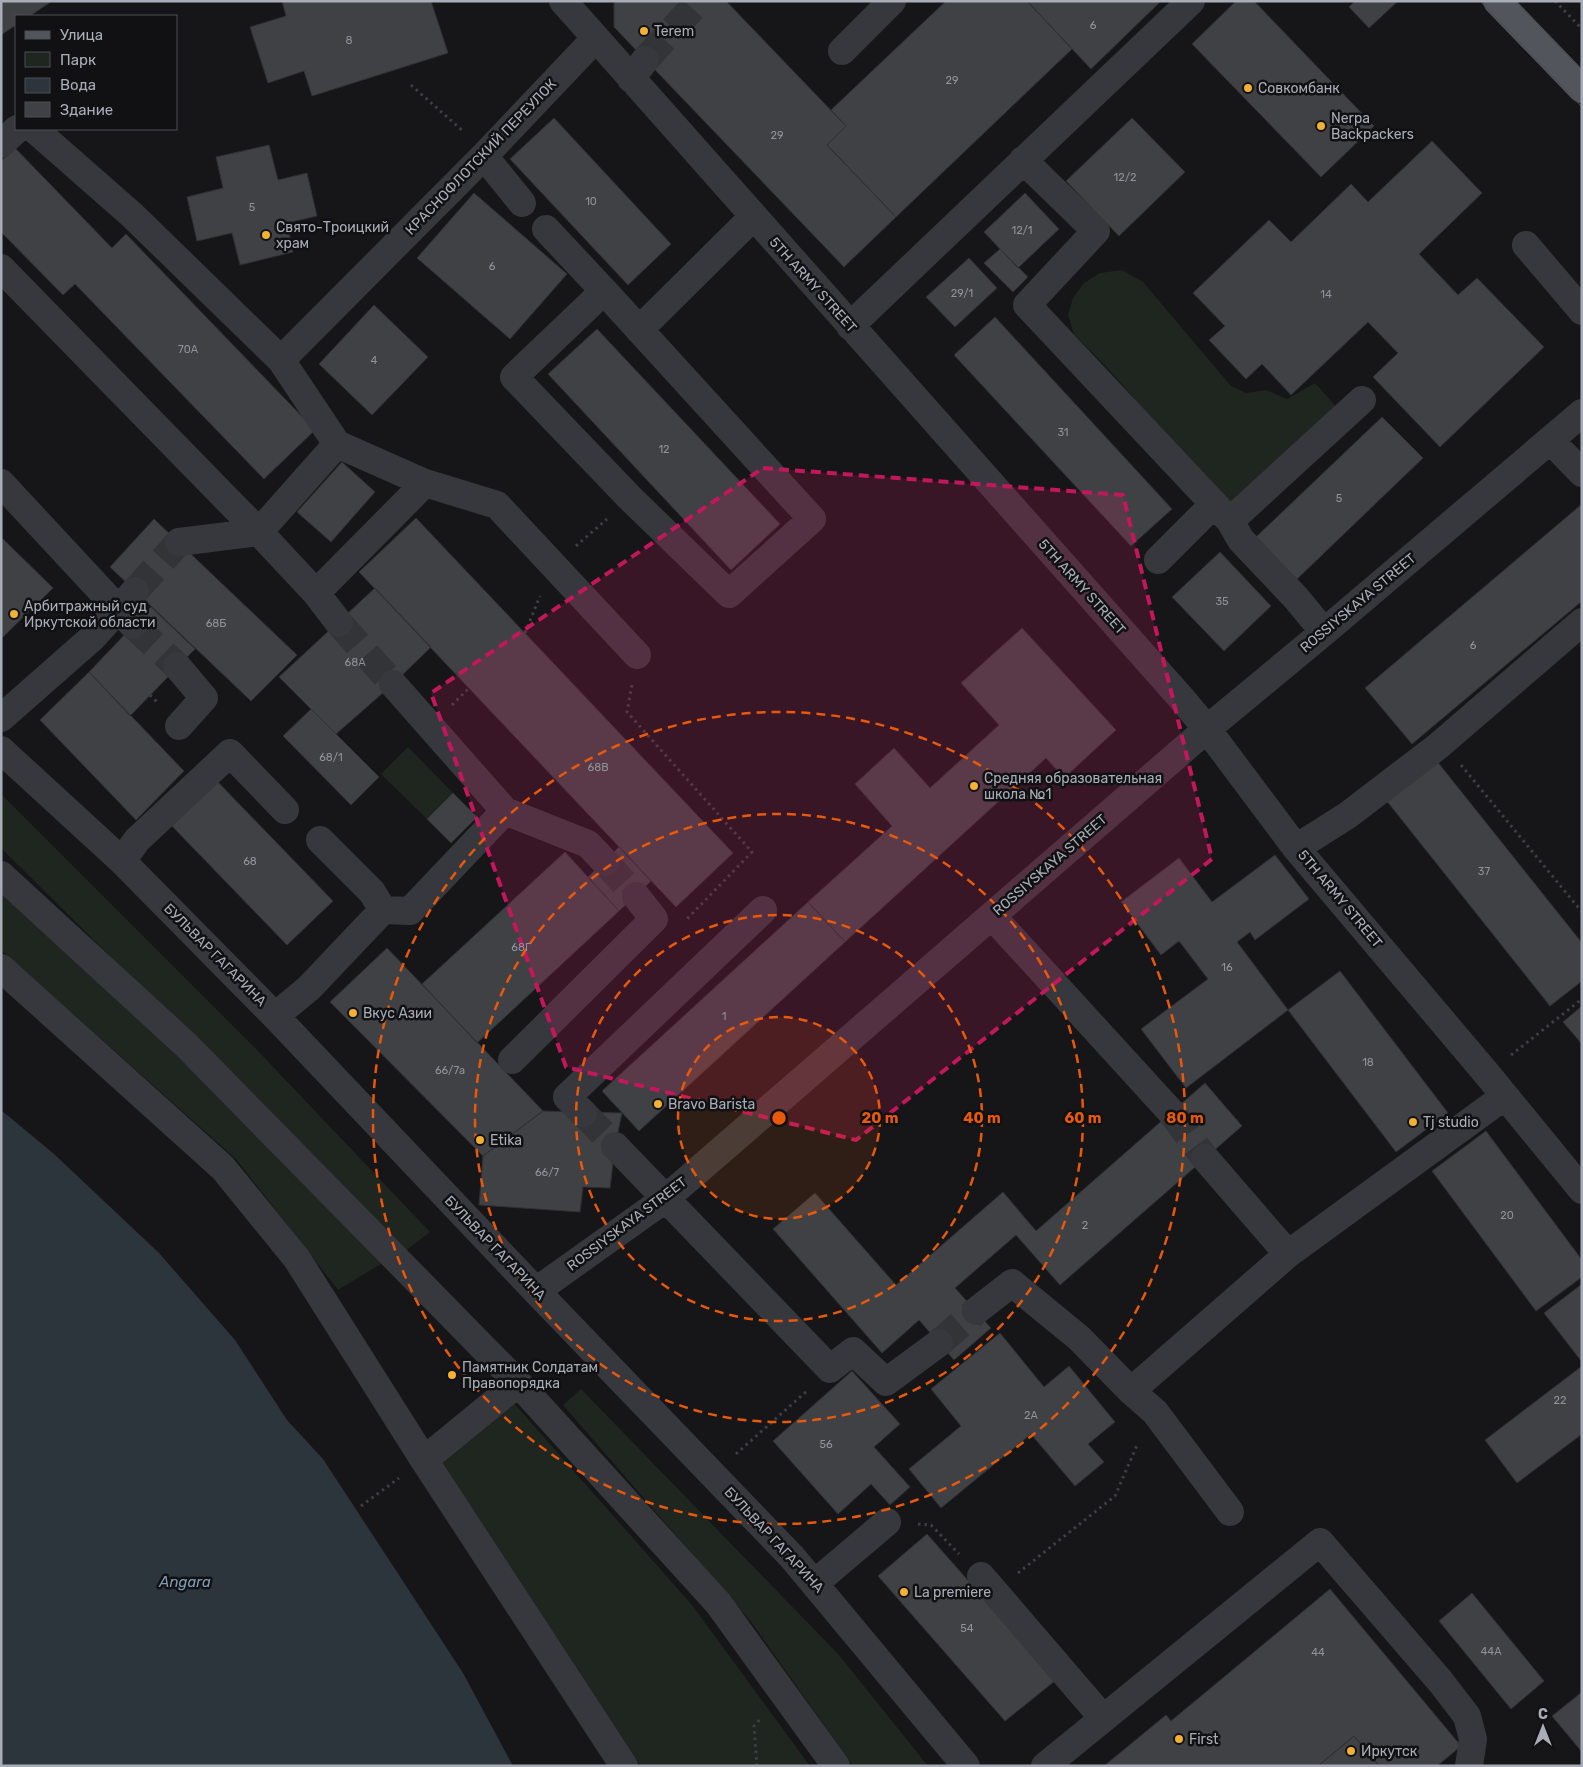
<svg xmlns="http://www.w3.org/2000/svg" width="1583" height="1767" font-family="Rubik,sans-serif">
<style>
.green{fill:#1e261f}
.water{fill:#2c353c}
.building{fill:#404145;stroke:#303034}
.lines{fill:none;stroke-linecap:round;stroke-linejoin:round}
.minor-tunnel{stroke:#333438;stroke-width:28;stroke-dasharray:28 14;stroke-linecap:butt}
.path{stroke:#3d3f44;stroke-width:3;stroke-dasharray:2.5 4;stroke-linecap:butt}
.minor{stroke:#37383d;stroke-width:28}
.major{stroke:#53555c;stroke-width:28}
.tram{stroke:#4a4c52;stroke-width:1}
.marked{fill:#c2185b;fill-opacity:0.2;stroke:#c2185b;stroke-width:4;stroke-dasharray:10 6;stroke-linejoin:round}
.ring{fill:none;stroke:#e8590c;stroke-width:2.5;stroke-dasharray:9 6}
.poi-dot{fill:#f2b134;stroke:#111113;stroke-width:2}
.labels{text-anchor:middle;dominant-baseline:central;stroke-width:5;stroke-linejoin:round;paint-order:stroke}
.number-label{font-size:11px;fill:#8e929b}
.poi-label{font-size:14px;fill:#a8adb8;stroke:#111113;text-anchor:start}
.street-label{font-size:14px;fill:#a8adb8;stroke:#111113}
.water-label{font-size:15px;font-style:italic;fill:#7f9bb3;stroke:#111113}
.centre{fill:#e8590c;stroke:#111113;stroke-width:2.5}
.ring-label{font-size:15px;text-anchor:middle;font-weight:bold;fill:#e8590c;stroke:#111113;stroke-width:5;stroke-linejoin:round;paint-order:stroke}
</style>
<rect width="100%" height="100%" fill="#161618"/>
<path class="green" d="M1122,270l21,12 88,104 15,7 20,-3 21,9 28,-16 26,29 -109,98 -121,-138 -37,-38 -6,-19 5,-17 11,-15 16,-10z
M408,747l45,46 -26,26 -46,-45z
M1,794l257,257 172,181 -26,20 -91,-95 -312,-309z
M1,887l74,67 309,308 -46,28 -102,-131 -235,-209z
M581,1389l258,266 89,111h-75l-101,-143 -189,-218z
M512,1401l180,204 118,161h-169l-202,-306z"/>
<path class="water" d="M1,1110l53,44 105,99 76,87 52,80 36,39 140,214 50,93h-512z"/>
<path class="building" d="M1,1h51l-22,15h-14v9l-15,10z
M282,1h149l17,52 -136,43 -8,-25 -36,12 -18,-56 36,-11z
M614,1h112l120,125 -19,19 69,72 -52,50 -230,-240z
M946,1h81l45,48 -176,168 -69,-72 19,-19 -15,-16z
M1027,1h134l-70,68z
M1236,1h18l120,125 -53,51 -129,-133z
M1355,1h43l-29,27 -20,-21z
M554,118l117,126 -43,41 -118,-126z
M1132,118l53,54 -66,64 -53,-55z
M1432,141l50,52 -63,61 39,41 19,-17 67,69 -104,100 -67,-70 25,-24 -30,-31 -77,73 -29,-31 -16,15 -37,-39 16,-14 -32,-33 76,-73 22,22 60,-58 17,18z
M269,145l9,35 29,-7 10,43 -30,7 6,29 -53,13 -8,-32 -35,8 -10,-44 36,-9 -7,-31z
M15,148l97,100 14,-14 189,196 -51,49 -189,-195 -12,11 -62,-63v-71z
M474,193l93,81 -57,65 -93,-81z
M1025,193l34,36 -41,39 -34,-36z
M1000,249l28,28 -15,15 -29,-29z
M969,258l28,30 -42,39 -29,-30z
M374,305l54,52 -56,58 -53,-51z
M995,317l177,192 -41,37 -177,-191z
M597,329l183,195 -49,46 -183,-196z
M1382,417l41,41 -128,123 -40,-43z
M342,462l33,30 -44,50 -34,-30z
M1582,504v97l-170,143 -47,-56z
M416,518l317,335 -57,54 -317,-335z
M154,519l143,136 -46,46 -141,-134z
M1,537l52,51 -52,51z
M1220,552l51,54 -47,45 -52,-54z
M375,588l56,59 -38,37 -57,50 -57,-57z
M151,607l44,42 -65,67 -41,-44z
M1022,628l94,102 -52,48 -18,-20 -201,184 -37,-40 84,-76 -37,-42 39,-36 36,40 69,-63 -38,-42z
M89,672l95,99 -48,49 -96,-100z
M311,709l68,68 -28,28 -68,-69z
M1436,760l146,183v38l-32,25 -164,-206z
M214,778l119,123 -46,44 -119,-123z
M453,793l24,24 -26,26 -24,-24z
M619,847l32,34 -32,30 -31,-34z
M565,852l54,59 -142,132 -55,-59z
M1275,855l34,44 -54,41 -5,-8 -13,10 51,68 -102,78 -45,-59 67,-50 -29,-38 -18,14 -40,-53 58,-44 33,44z
M808,902l37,40 -206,189 -37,-40z
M387,948l156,163 -60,45 -153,-154z
M1340,971l108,142 -52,39 -108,-142z
M1582,1006v38l-19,-22z
M1205,1083l37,43 -182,159 -44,-50 -61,53 36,40 -37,32 -35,-40 -37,33 -109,-124 42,-36 81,92 107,-93 33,39z
M543,1111l79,2 -7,33 -5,42 -27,-1 -3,25 -101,-7 4,-49z
M1486,1131l96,129v17l-46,34 -104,-140z
M1582,1284v78l-38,-49z
M1000,1333l44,54 25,-21 46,56 -27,22 16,18 -29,24 -44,-52 -90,74 -32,-39 52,-43 -30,-37z
M1582,1366v68l-65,49 -32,-43z
M852,1371l48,53 -26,23 36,40 -20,18 -19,-21 -33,30 -65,-73z
M927,1534l129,146 -51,41 -127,-145z
M1330,1589l131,157 -24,20h-58l-25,-30 -36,30h-214l62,-51 5,6z
M1472,1593l72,88 -33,28 -72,-88z
M1582,1692v60l-30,-36z
M1354,1736l25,30h-61z"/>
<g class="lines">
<path class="minor-tunnel" d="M645,60l54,-59
M135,591l44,-49
M339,623l54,61
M133,625l44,41
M605,862l31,34
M1171,1112l34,46
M583,1113l32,33
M939,1343l37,-32"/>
<path class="path" d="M1555,1l27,28
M411,85l53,47
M576,546l31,-27
M525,633l15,-37
M632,685l-5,27 125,140 -66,68
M150,695l8,8
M452,705l17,-17
M1461,765l121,147
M1511,1055l71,-56
M736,1454l72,-64
M361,1506l38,-28
M918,1524l13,1 28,29
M1018,1573l97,-77 23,-53
M757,1766l-3,-40 8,-9"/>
<path class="minor" d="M563,1l619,698 25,30 89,119 191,226 95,116
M842,51l50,-50
M631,79l14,-19
M34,129l98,86 149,145 56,84 -78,88 -80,10
M1,144l16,-15
M484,156l38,47
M1023,160l73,71 -69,74 203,216 11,19 55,58 28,34
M546,229l58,62 -90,86 115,120 100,97 83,-75 -208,-228
M1526,245l56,66
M1,268l258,264 57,61 23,30
M850,326l341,-325
M639,330l114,-113
M281,360l203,-204 111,-117
M1550,440l32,33
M337,444l88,39 72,22 140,150
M1,483l132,142
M1230,521l132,-121
M1158,560l56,-56
M316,593l109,-110
M177,666l27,32 -25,28
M1,718l91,-80 43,-47
M1,750l121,111 153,155 261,275 256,266 174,209
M505,811l83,33 17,18
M320,840l52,52 11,18
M1296,848l52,-33 89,-68 145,-125
M122,861l15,-21 93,-87 55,57
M1,875l185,170 332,338 200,220 118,163
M992,916l179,196
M1,968l222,200 74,91 127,201 200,306
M275,1016l34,-28 74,-78 27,1 95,-100 -112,-127
M512,1060l142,-141 -18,-23
M583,1113l-16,-16 196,-187
M615,1146l215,223 23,-18 33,31 53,-39
M1288,1254l217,-158
M536,1291l129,-92 542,-470 117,-97 258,-219
M976,1311l36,-28 67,55 52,53 157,-137 -83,-96
M1131,1391l24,21 75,100
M424,1460l94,-77
M981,1576l122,142
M815,1583l72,-61
M1045,1766l275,-224 120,139 27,35 6,23 -4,27"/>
<path class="major" d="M1497,1l85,88"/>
<path class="tram" d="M1480,1l102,106
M1515,1l67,69"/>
</g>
<path class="marked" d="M763,468l360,27 89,364 -356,281 -290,-73 -135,-374z"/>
<circle cx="779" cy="1118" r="101" fill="#e8590c" fill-opacity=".12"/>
<g class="ring">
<circle cx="779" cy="1118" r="101"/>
<circle cx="779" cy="1118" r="203"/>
<circle cx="779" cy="1118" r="304"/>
<circle cx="779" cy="1118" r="406"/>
</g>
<g class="poi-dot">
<circle cx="644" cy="31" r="5"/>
<circle cx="1248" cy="88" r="5"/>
<circle cx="1321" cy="126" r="5"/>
<circle cx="266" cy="235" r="5"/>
<circle cx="14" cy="614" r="5"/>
<circle cx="974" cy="786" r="5"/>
<circle cx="353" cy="1013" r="5"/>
<circle cx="658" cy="1104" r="5"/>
<circle cx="1413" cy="1122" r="5"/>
<circle cx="480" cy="1140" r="5"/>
<circle cx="452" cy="1375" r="5"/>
<circle cx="904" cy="1592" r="5"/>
<circle cx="1179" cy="1739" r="5"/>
<circle cx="1351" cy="1751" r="5"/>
</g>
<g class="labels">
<g class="number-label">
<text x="1093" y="25">6</text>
<text x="349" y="40">8</text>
<text x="952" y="80">29</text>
<text x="777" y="135">29</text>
<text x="1125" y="177">12/2</text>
<text x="591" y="201">10</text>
<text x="252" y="207">5</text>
<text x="1022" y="230">12/1</text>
<text x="492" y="266">6</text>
<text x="962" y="293">29/1</text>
<text x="1326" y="294">14</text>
<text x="188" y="349">70А</text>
<text x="374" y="360">4</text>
<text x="1063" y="432">31</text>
<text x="664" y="449">12</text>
<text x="1339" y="498">5</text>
<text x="1222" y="601">35</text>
<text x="216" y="623">68Б</text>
<text x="1473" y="645">6</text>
<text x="355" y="662">68А</text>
<text x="331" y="757">68/1</text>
<text x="598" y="767">68В</text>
<text x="250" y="861">68</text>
<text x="1484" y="871">37</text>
<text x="521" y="947">68Г</text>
<text x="1227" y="967">16</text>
<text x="724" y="1016">1</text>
<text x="1368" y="1062">18</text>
<text x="450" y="1070">66/7а</text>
<text x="547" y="1172">66/7</text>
<text x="1507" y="1215">20</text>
<text x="1085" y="1225">2</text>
<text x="1560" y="1400">22</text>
<text x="1031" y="1415">2А</text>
<text x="826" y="1444">56</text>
<text x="967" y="1628">54</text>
<text x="1491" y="1651">44А</text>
<text x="1318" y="1652">44</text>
</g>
<g class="poi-label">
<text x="654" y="31">Terem</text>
<text x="1258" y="88">Совкомбанк</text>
<text x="1331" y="118">Nerpa<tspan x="1331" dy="16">Backpackers</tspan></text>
<text x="276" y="227">Свято-Троицкий<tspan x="276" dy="16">храм</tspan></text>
<text x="24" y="606">Арбитражный суд<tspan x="24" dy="16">Иркутской области</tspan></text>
<text x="984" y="778">Средняя образовательная<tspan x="984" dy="16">школа №1</tspan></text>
<text x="363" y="1013">Вкус Азии</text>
<text x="668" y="1104">Bravo Barista</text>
<text x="1423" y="1122">Tj studio</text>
<text x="490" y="1140">Etika</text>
<text x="462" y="1367">Памятник Солдатам<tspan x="462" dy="16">Правопорядка</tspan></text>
<text x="914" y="1592">La premiere</text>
<text x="1189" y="1739">First</text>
<text x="1361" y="1751">Иркутск</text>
</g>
<g class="street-label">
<text transform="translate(481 157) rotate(-46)">КРАСНОФЛОТСКИЙ ПЕРЕУЛОК</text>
<text transform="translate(813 285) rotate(48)">5TH ARMY STREET</text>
<text transform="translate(1082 587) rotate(48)">5TH ARMY STREET</text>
<text transform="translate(1358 603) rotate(-40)">ROSSIYSKAYA STREET</text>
<text transform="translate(1050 865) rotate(-41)">ROSSIYSKAYA STREET</text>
<text transform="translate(1340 899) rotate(50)">5TH ARMY STREET</text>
<text transform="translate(215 955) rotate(45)">БУЛЬВАР ГАГАРИНА</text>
<text transform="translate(627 1224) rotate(-37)">ROSSIYSKAYA STREET</text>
<text transform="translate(495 1248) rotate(46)">БУЛЬВАР ГАГАРИНА</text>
<text transform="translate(774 1540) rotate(47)">БУЛЬВАР ГАГАРИНА</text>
</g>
<g class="water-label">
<text x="185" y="1582">Angara</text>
</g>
</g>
<circle cx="779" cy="1118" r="8" class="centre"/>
<g class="ring-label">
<text x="880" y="1123">20 m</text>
<text x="982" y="1123">40 m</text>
<text x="1083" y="1123">60 m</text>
<text x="1185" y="1123">80 m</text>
</g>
<rect width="1583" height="1767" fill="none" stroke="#a8adb8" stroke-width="5"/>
<rect x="15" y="15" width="162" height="115" fill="#111113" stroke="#4d4f55"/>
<rect x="25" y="31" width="25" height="8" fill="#53555c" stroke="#4d4f55"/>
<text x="60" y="40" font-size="15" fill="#a8adb8">Улица</text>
<rect x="25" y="52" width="25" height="15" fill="#1e261f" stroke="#4d4f55"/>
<text x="60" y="65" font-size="15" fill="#a8adb8">Парк</text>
<rect x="25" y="78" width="25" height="15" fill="#2c353c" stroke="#4d4f55"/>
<text x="60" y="90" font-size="15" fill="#a8adb8">Вода</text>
<rect x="25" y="102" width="25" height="15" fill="#404145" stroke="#4d4f55"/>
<text x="60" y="115" font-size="15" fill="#a8adb8">Здание</text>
<g transform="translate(1543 1727)" stroke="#111113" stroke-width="4" paint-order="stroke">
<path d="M0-4L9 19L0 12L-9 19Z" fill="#a8adb8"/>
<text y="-8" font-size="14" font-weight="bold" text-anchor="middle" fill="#a8adb8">С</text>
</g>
</svg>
